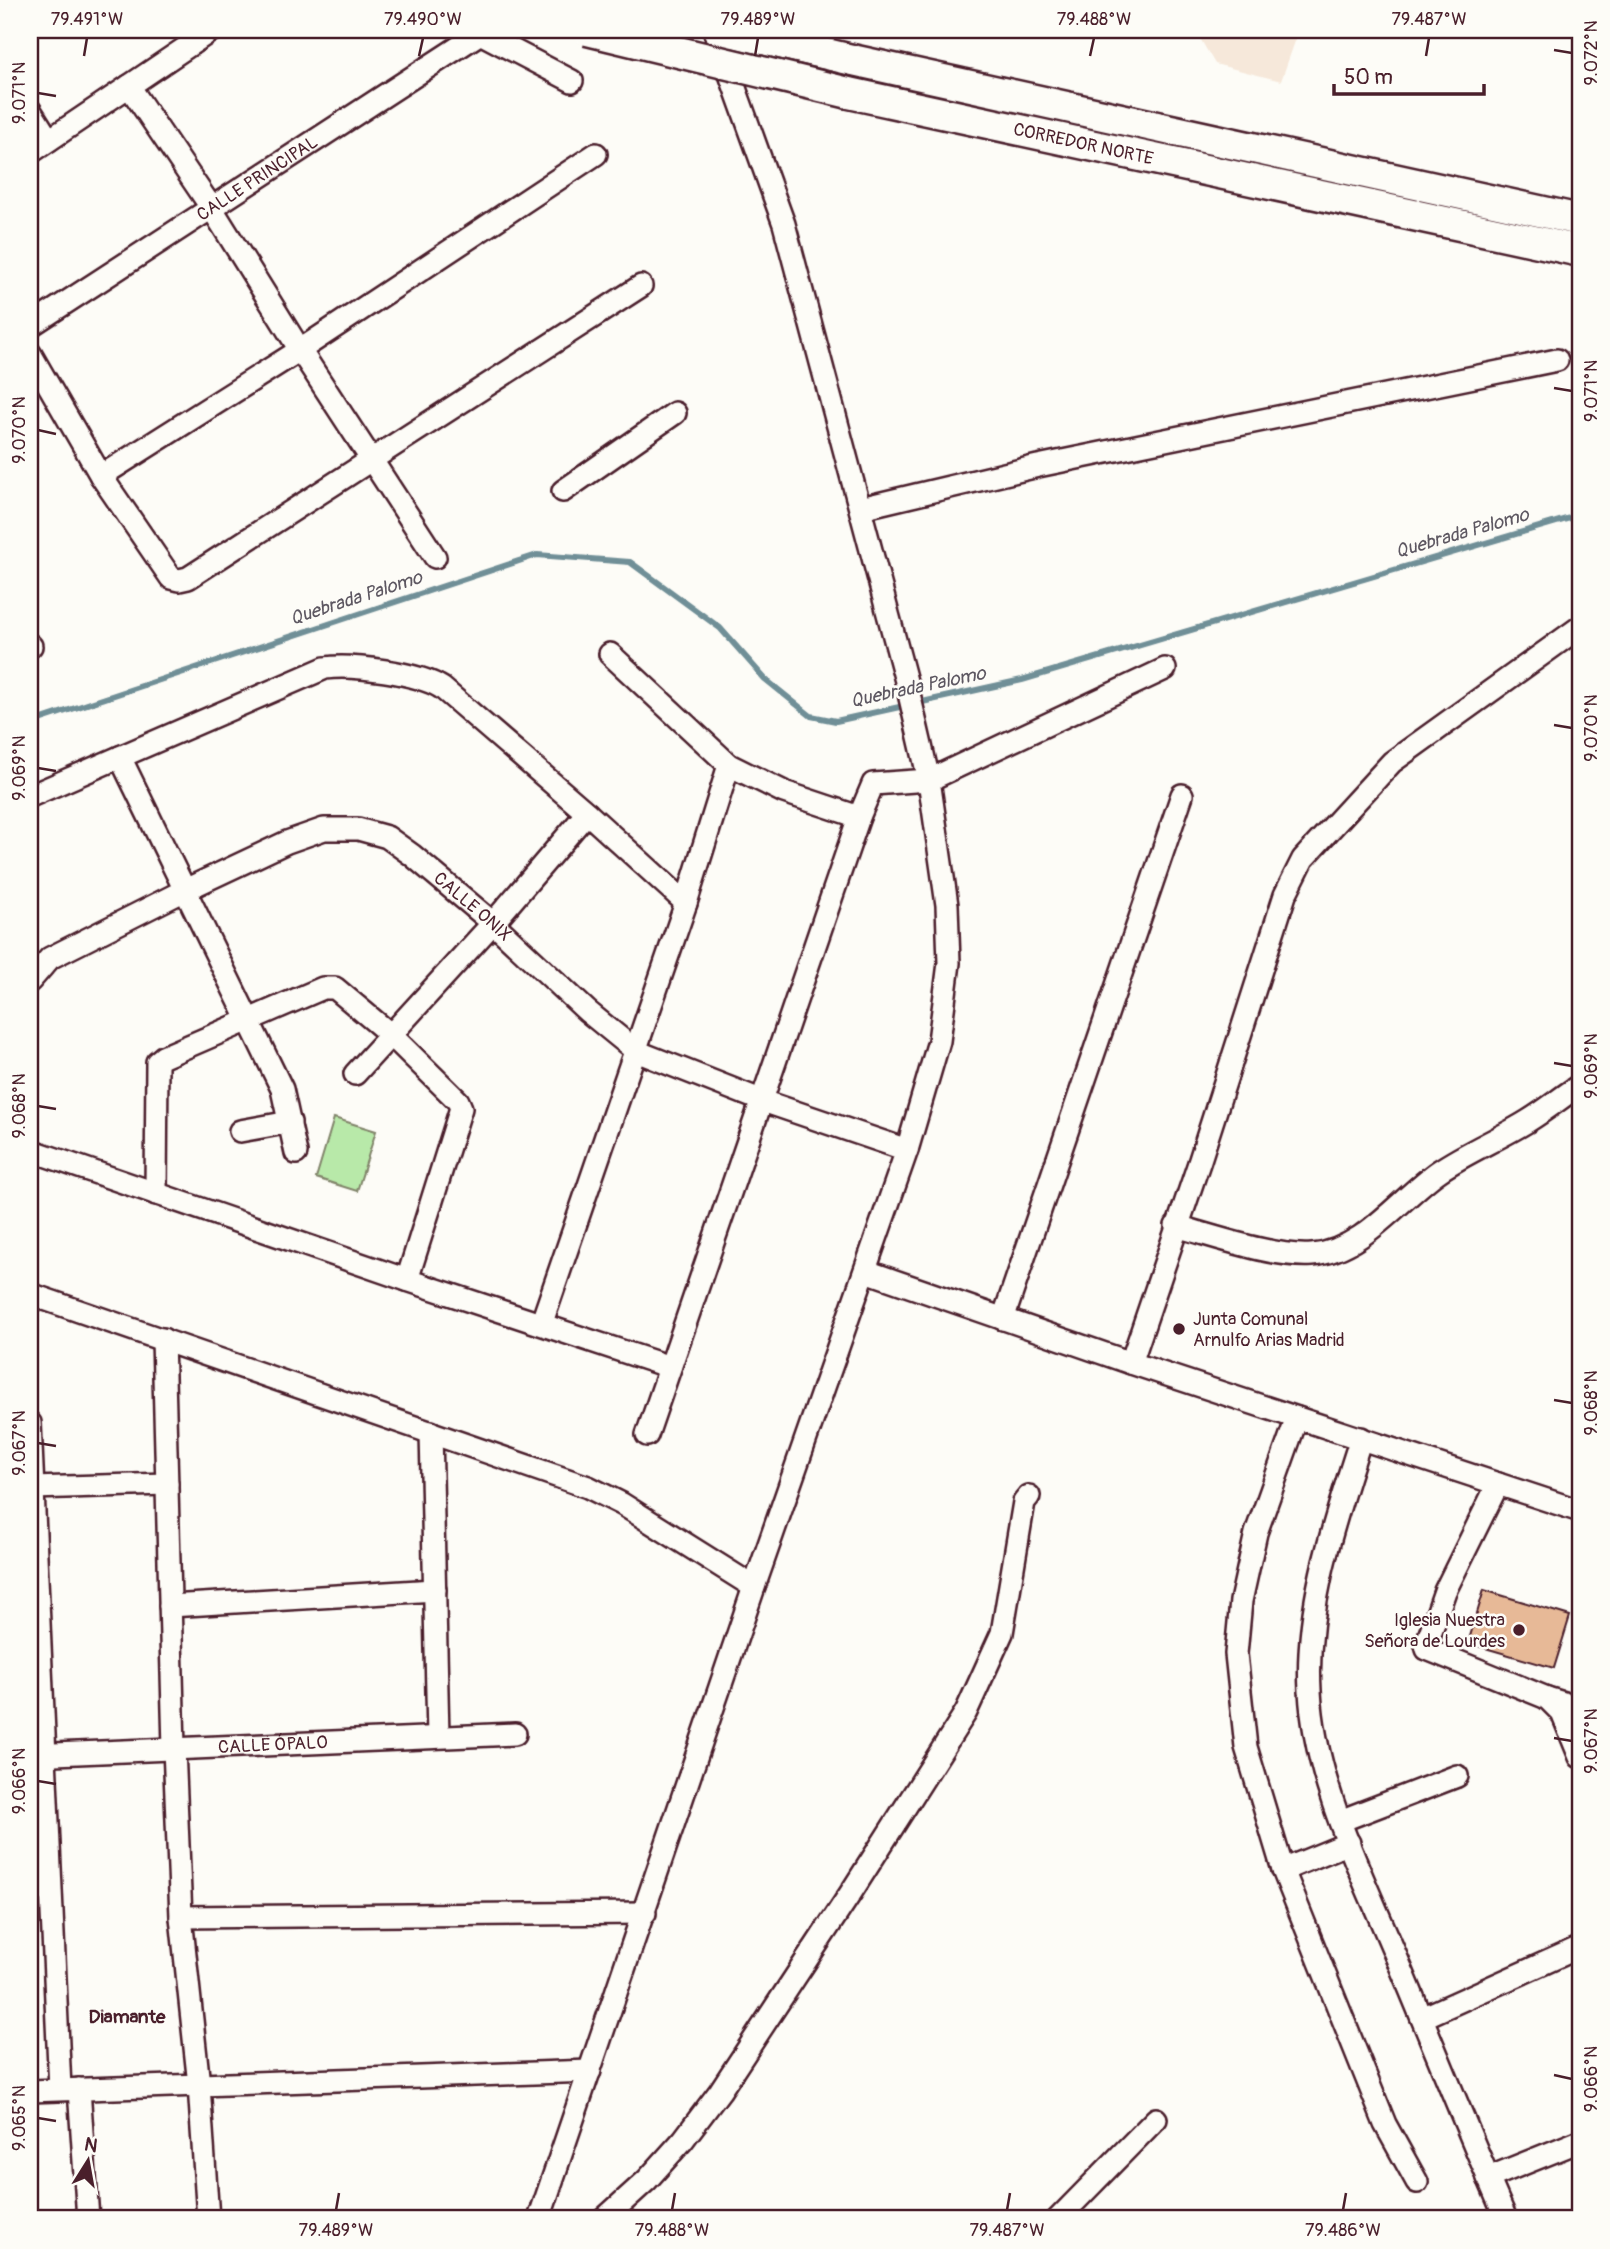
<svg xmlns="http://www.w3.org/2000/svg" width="1610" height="2249" font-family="Pangolin,sans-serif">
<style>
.built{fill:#f6e8da}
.green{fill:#b8e9a9;stroke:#81846a;stroke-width:2}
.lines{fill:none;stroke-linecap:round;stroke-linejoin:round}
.stream{stroke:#708f97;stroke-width:6}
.building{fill:#e7b997;stroke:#4a1f2b;stroke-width:2}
.minor-casing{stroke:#4a1f2b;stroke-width:26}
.highway-casing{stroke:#4a1f2b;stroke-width:35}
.minor{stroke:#fdfcf7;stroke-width:21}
.highway{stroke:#fdfcf7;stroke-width:30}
.highway-bridge-casing{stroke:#4a1f2b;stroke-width:35;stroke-linecap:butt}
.highway-bridge{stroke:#fdfcf7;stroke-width:30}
.ticks{fill:none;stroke:#4a1f2b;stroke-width:2.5}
.poi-dot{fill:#4a1f2b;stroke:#fdfcf7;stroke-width:2.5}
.labels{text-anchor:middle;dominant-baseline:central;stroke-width:5;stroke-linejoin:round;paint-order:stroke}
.street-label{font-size:18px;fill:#4a1f2b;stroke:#fdfcf7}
.poi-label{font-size:18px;fill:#4a1f2b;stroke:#fdfcf7;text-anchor:start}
.water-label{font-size:19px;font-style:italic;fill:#5d5761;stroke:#fdfcf7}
.neighbourhood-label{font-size:19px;font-weight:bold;fill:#4a1f2b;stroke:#fdfcf7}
.neatline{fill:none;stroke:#4a1f2b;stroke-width:2.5}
.ticks-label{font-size:18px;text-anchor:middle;fill:#4a1f2b}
</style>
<rect width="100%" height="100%" fill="#fdfcf7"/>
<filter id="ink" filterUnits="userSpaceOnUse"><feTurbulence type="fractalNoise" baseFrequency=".0143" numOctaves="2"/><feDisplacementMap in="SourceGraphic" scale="14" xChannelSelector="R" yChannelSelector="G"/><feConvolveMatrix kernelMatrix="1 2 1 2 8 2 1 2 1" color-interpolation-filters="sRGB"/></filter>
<g filter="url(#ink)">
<path class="built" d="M1195,30h104l-18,51 -66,-17z"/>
<path class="green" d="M334,1118l42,13 -19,60 -41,-13z"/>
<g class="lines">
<path class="stream" d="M30,723l507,-168 93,7 90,66 45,51 46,37 25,5 186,-41 558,-165"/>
</g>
<path class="building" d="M1484,1590l86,26 -16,52 -86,-25z"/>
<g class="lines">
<defs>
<g id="minor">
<path d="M480,33l92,48"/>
<path d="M129,86l82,121 89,143 135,207"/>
<path d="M30,110l19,30"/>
<path d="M30,153l182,-123"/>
<path id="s1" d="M30,326l455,-296"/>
<path d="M30,353l71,123 70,102 8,2 9,-2 453,-292"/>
<path d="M101,476l199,-126 296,-196"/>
<path d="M563,491l112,-78"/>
<path d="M861,508l177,-42 519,-106"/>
<path d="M30,645l1,1"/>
<path d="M610,654l119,111 55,27 75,25"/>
<path d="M120,757l162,332 14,64"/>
<path d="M30,796l295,-128c27,-4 94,5 117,20l145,125 99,90"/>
<path id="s2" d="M30,981l20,-23 135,-68 102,-48 37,-13h34l29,8 25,18 81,68 94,88 49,40 127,50 144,49"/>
<path d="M355,1074l138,-151 94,-110"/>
<path d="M240,1131l50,-9"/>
<path d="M30,1150l377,130 263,87"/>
<path d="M156,1194l1,-132 6,-5 160,-69h12l55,46 68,67 3,7 -54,172"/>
<path d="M1176,1226c37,10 100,32 136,29 51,-4 88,-57 127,-84 28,-19 60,-32 89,-50 18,-11 35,-25 52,-36"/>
<path d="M866,1271l265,92 449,148"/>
<path d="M30,1294l558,193 34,17 132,83"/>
<path d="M1003,1319l179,-524"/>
<path d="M542,1322l144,-419 43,-138"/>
<path d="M163,1339l11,409 7,169 18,168 9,134"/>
<path d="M1131,1363l69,-203 85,-265 18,-36 89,-97 188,-135"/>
<path d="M1297,1418l-41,115 -15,68 -5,53 10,93 37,123 102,254 32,58"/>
<path d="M30,1423l30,666"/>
<path d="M431,1432l7,304"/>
<path d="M647,1435l212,-618 14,-33 56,-4 236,-111"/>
<path d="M1361,1438c-26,82 -56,166 -51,253 5,93 51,181 86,265 37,88 72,176 110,263"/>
<path d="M1498,1484l-53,107 -19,54 1,4 120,49 33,10"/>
<path d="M32,1488l135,-4"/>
<path d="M170,1606l265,-16"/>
<path d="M1547,1698l15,15 18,44"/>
<path id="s3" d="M31,1755l484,-21"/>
<path d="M1340,1821l117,-45"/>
<path d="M1283,1870l66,-27"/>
<path d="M181,1917l464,-4"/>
<path d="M1422,2018l158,-71"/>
<path d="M79,2089l9,130"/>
<path d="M30,2091l560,-20"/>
<path d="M1488,2178l92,-37"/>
<path d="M539,2219l215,-632 153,-437 32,-109 10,-78 -2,-58 -18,-125 -22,-95 -123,-461 -70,-194"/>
<path d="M604,2219l43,-39 36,-40 37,-49 130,-197 116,-182 36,-79 22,-131 5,-6"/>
<path d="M1058,2219l98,-100"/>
</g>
<g id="highway">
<path d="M724,30l124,29 732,161"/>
<path id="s4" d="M849,93l731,158"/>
</g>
</defs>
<use href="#minor" class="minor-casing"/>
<use href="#highway" class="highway-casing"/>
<use href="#minor" class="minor"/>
<use href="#highway" class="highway"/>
<defs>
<path id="highway-bridge" d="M587,30l262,63"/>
</defs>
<use href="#highway-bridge" class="highway-bridge-casing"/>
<use href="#highway-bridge" class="highway-bridge"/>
</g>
</g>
<path class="ticks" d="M1554,50l18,3M84,56l3,-18M419,56l4,-18M755,56l3,-18M1090,56l4,-18M1426,56l3,-18M38,93l18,3M1554,388l18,3M38,430l18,4M1554,725l18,3M38,768l18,3M1554,1063l18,3M38,1106l18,3M1554,1400l18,3M38,1443l18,3M1554,1738l18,3M38,1781l18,3M1554,2075l18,4M38,2118l18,3M336,2210l3,-17M672,2210l3,-17M1007,2210l3,-17M1343,2210l3,-17"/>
<g class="poi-dot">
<circle cx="1179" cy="1329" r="7"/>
<circle cx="1519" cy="1630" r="7"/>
</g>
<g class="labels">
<g class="street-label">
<text stroke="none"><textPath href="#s4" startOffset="240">CORREDOR NORTE</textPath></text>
<text stroke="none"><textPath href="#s1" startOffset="271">CALLE PRINCIPAL</textPath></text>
<text stroke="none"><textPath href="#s2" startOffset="508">CALLE ONIX</textPath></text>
<text stroke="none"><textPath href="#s3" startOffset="242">CALLE ÓPALO</textPath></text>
</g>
<g class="poi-label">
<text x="1193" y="1319">Junta Comunal<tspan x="1193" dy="21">Arnulfo Arias Madrid</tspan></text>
<text x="1505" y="1620" text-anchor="end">Iglesia Nuestra<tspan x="1505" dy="21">Señora de Lourdes</tspan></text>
</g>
<g class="water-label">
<text transform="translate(1462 533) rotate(-16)">Quebrada Palomo</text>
<text transform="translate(356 598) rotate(-18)">Quebrada Palomo</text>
<text transform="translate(918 687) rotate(-12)">Quebrada Palomo</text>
</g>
<g class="neighbourhood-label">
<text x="127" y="2017">Diamante</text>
</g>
</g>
<rect width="1610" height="2249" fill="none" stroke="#fdfcf7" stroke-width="77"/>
<g transform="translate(88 2161) rotate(11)" stroke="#fdfcf7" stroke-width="5" paint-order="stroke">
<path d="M0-5L12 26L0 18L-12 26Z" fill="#4a1f2b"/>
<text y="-10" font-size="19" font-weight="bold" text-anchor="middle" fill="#4a1f2b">N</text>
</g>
<path d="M1334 84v10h150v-10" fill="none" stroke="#4a1f2b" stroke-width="3.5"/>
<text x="1344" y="84" font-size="21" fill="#4a1f2b" stroke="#fdfcf7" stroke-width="5" paint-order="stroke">50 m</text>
<rect x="38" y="38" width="1534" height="2172" class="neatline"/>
<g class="ticks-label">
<text x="87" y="25">79.491°W</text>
<text x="423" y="25">79.490°W</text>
<text x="758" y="25">79.489°W</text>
<text x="1094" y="25">79.488°W</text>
<text x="1429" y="25">79.487°W</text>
<text transform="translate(1591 53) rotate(-90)" y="6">9.072°N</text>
<text transform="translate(19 93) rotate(-90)" y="6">9.071°N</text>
<text transform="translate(1591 391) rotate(-90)" y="6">9.071°N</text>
<text transform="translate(19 430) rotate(-90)" y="6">9.070°N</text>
<text transform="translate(1591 728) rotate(-90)" y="6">9.070°N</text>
<text transform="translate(19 768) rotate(-90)" y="6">9.069°N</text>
<text transform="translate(1591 1066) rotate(-90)" y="6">9.069°N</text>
<text transform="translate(19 1106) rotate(-90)" y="6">9.068°N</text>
<text transform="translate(1591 1403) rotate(-90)" y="6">9.068°N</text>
<text transform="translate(19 1443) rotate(-90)" y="6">9.067°N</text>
<text transform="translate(1591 1741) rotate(-90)" y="6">9.067°N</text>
<text transform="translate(19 1781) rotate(-90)" y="6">9.066°N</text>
<text transform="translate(1591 2079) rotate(-90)" y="6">9.066°N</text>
<text transform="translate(19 2118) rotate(-90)" y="6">9.065°N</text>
<text x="336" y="2236">79.489°W</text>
<text x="672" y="2236">79.488°W</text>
<text x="1007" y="2236">79.487°W</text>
<text x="1343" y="2236">79.486°W</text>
</g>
</svg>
